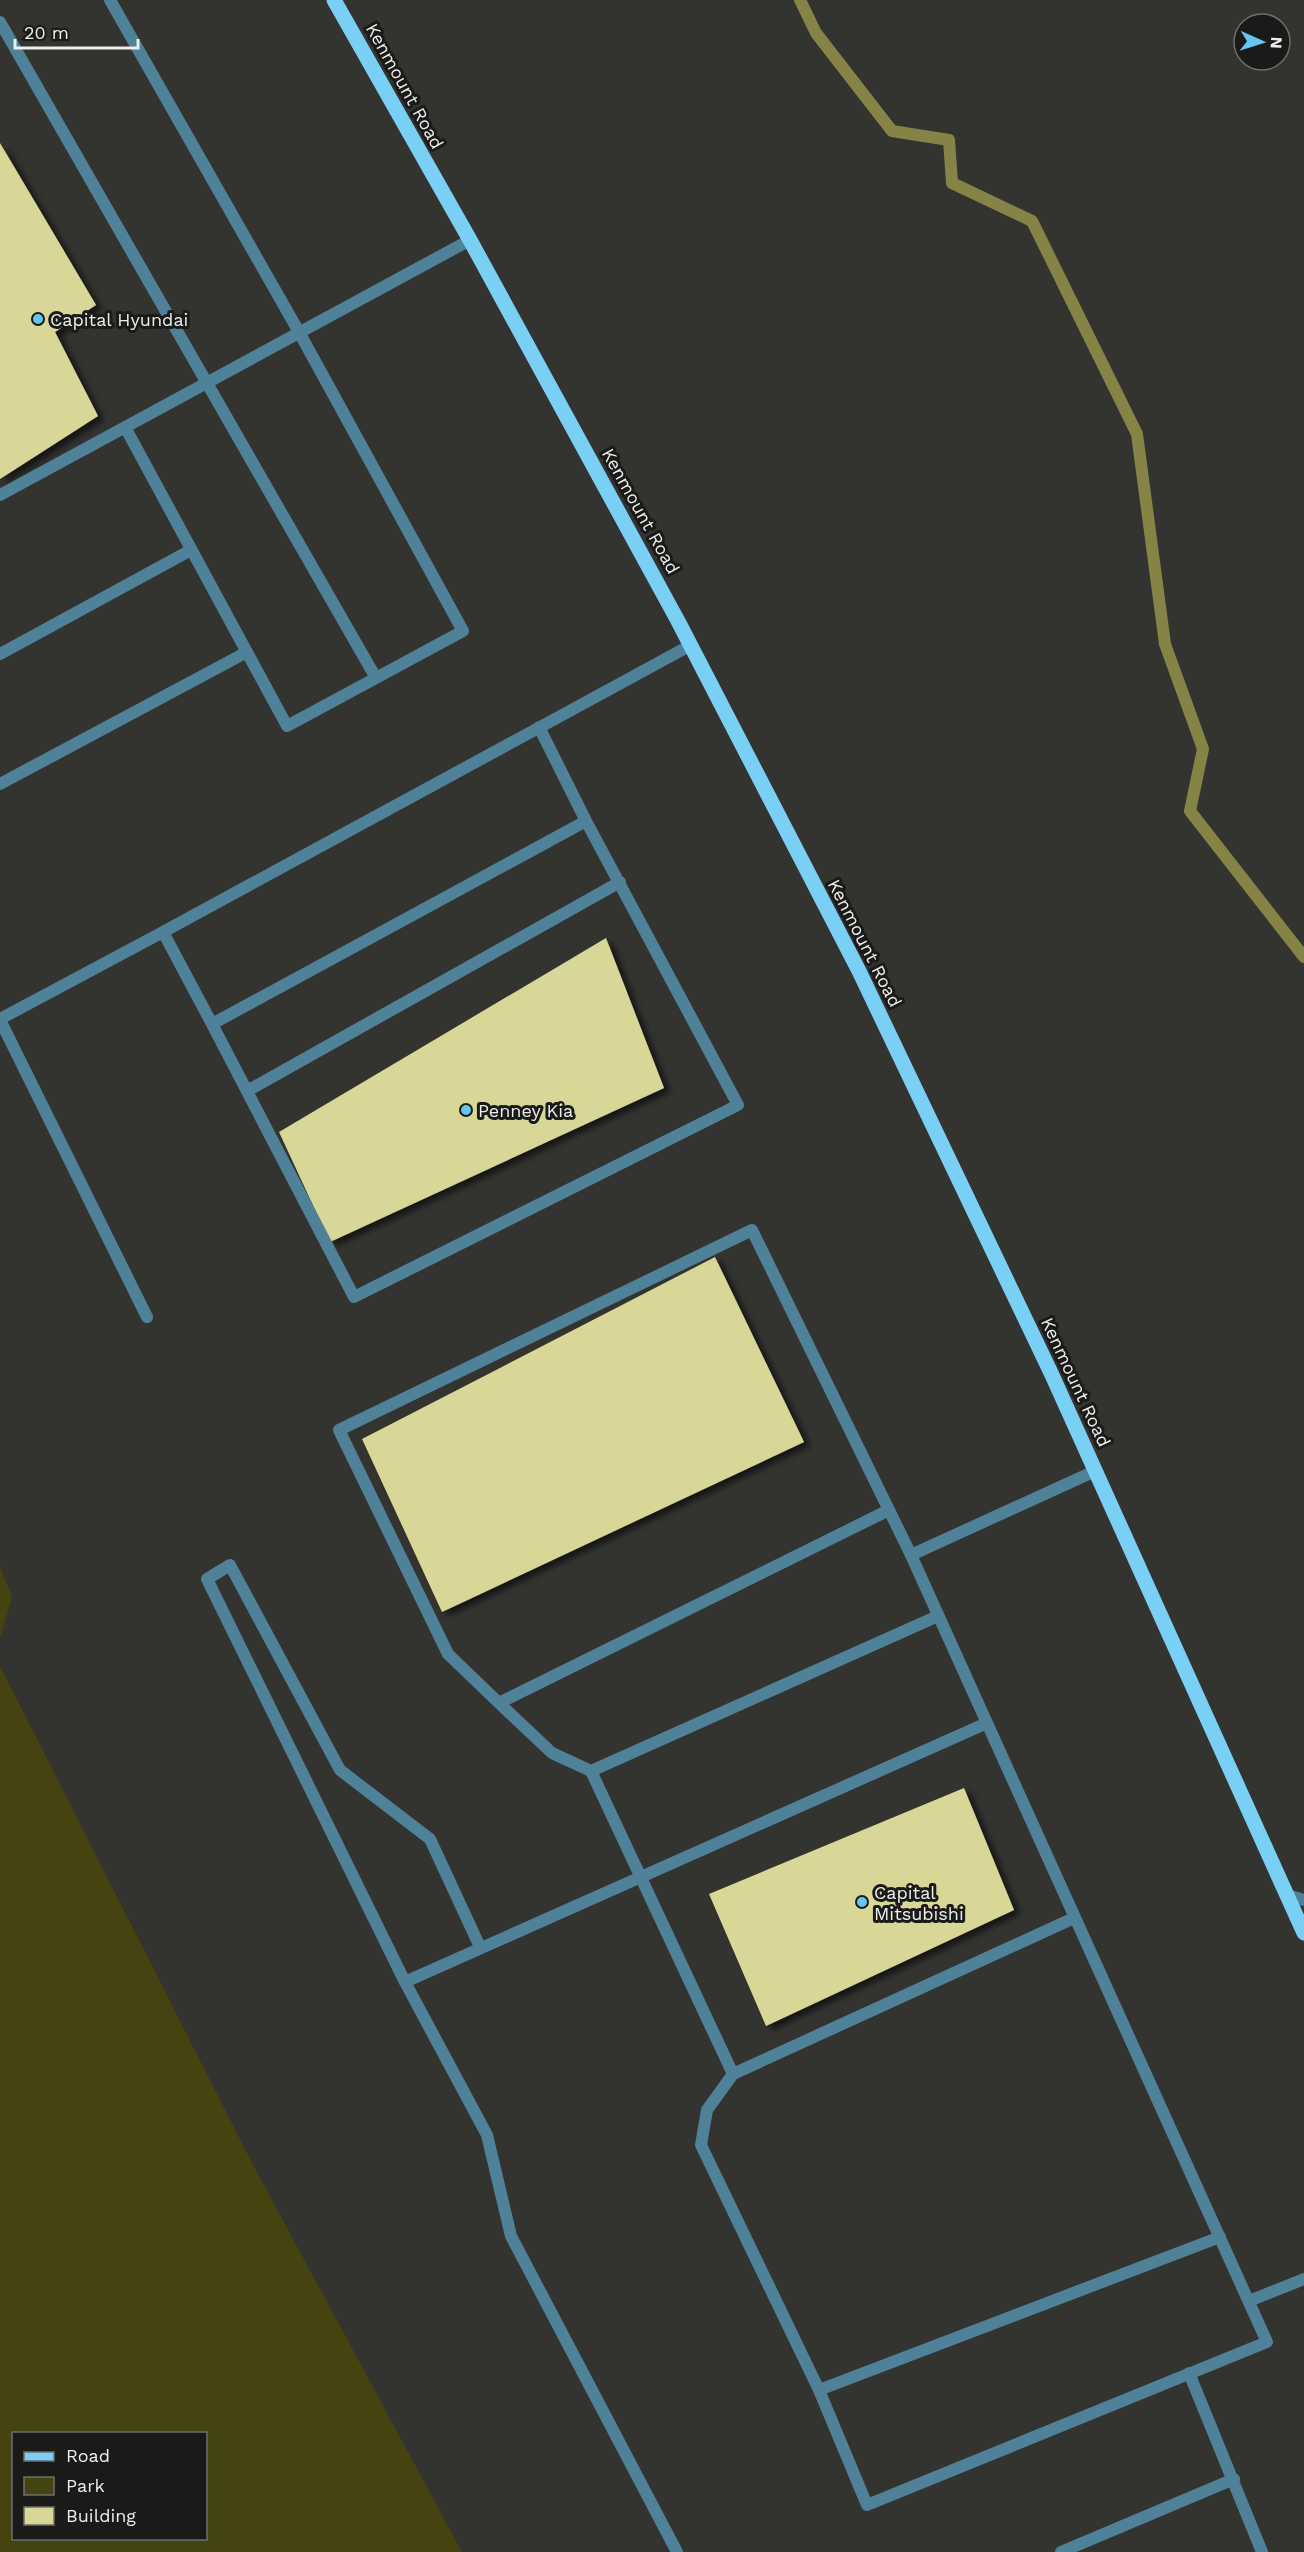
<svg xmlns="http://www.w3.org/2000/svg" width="1304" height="2552" font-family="'Work Sans',sans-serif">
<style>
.green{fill:#454411;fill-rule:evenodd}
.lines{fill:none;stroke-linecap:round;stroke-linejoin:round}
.stream{stroke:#858446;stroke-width:12}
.building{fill:#d8d797;filter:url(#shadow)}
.service{stroke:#4f8299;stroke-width:12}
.primary{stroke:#7acff4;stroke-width:15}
.poi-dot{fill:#64c5ee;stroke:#1a1a19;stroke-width:2}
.labels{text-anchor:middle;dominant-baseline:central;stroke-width:6;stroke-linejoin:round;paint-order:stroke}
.street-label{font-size:18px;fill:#ededec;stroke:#1a1a19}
.poi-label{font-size:18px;fill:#ededec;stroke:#1a1a19;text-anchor:start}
</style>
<defs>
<filter id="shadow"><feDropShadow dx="6" dy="4" stdDeviation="3" flood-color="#0009"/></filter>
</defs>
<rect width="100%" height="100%" fill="#333330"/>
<path class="green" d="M0,1567l12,30 -12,42z
M0,1666l252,497 210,389h-462zM14,2434h192v104h-192z"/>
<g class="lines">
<path class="stream" d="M800,0l16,33 76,98 57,9 3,43 80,38 105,213 28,210 38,105 -13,62 114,146"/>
</g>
<path class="building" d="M0,143l96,162 -41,27 43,84 -98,63z
M606,938l58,150 -334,154 -51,-110z
M715,1257l89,185 -362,170 -80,-173z
M964,1788l50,122 -248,116 -57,-132z"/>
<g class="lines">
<path class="service" d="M0,22l376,656 87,-47 -164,-299 -189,-332
M125,427l162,299 89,-48
M0,495l470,-255
M0,654l191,-104
M0,784l247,-132
M586,821l-374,203 -49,-92 528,-287
M0,1019l163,-87
M0,1020l147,297
M212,1024l142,273 384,-192 -152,-284 -47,-94
M247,1091l373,-209
M889,1510l-390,193 -51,-49 -109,-224 413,-200 159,325 184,-84
M499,1703l53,50 39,18 142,303 341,-156
M591,1771l347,-155
M1287,1895l17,5
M480,1947l-50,-108 -90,-69 -110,-205 -23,14 198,403 582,-259
M405,1982l82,153 24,101 166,316
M733,2074l-26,36 -6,35 118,245 48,115 400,-163 -356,-787
M1249,2301l55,-22
M1189,2373l73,179
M819,2390l401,-153
M1061,2552l173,-73"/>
<path class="primary" d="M334,0l136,240 208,381 181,350 193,404 252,558"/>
</g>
<g class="poi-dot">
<circle cx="38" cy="319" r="6"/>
<circle cx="466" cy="1110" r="6"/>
<circle cx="862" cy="1902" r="6"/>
</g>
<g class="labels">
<g class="street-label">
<text transform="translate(405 86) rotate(61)">Kenmount Road</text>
<text transform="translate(641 511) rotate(61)">Kenmount Road</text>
<text transform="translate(865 943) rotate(63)">Kenmount Road</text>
<text transform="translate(1076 1382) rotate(65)">Kenmount Road</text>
</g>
<g class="poi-label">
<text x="50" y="319">Capital Hyundai</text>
<text x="478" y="1110">Penney Kia</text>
<text x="874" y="1892">Capital<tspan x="874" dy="21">Mitsubishi</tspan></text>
</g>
</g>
<rect x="12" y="2432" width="195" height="108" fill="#1a1a19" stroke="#6e6e6d" stroke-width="1.5"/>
<rect x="24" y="2452" width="30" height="9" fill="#7acff4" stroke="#6e6e6d" stroke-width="1.5"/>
<text x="66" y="2462" font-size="18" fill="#ededec">Road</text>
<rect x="24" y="2477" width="30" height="18" fill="#454411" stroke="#6e6e6d" stroke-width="1.5"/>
<text x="66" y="2492" font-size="18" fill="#ededec">Park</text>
<rect x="24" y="2507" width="30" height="18" fill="#d8d797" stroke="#6e6e6d" stroke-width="1.5"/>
<text x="66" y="2522" font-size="18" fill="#ededec">Building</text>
<g transform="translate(1262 42) rotate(93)"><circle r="28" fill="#1a1a19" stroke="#6e6e6d" stroke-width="1.5"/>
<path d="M0-4.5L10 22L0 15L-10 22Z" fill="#64c5ee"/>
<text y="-9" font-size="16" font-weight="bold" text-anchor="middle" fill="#ededec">N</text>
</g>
<path d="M15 39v9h123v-9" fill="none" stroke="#ededec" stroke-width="3"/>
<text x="24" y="39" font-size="18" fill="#ededec" stroke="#1a1a19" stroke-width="4.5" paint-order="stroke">20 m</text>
</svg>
